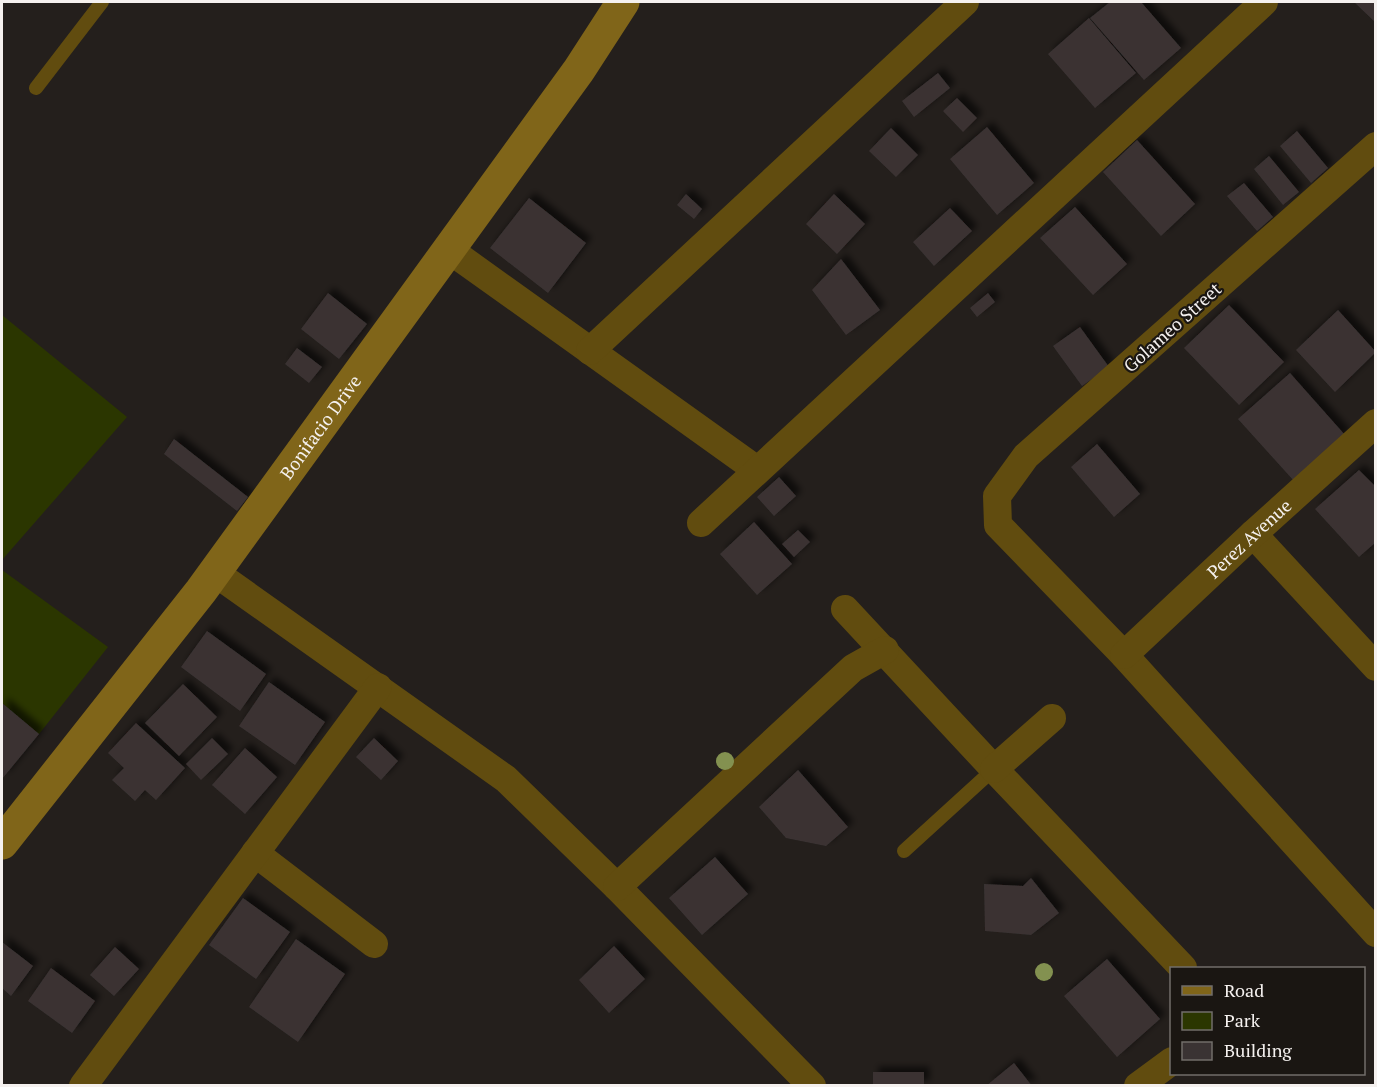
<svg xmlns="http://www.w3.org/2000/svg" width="1377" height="1087" font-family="'PT Serif',serif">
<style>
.green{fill:#2b3600}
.building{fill:#3a3333;filter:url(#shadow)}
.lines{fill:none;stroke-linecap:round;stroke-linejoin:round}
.lane{stroke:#614c0f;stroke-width:14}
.street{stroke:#614c0f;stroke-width:28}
.secondary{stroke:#806519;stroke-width:33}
.tree{fill:#839150}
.labels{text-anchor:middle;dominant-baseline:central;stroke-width:4.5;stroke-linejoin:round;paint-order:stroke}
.street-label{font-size:18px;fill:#f5f1ef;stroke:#1a1612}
</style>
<defs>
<filter id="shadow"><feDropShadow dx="5.5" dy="-5.5" stdDeviation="3" flood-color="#0009"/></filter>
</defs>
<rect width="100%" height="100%" fill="#241f1c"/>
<path class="green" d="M2,315l125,102 -125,143z
M2,570l106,77 -69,87 -37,-31z"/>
<path class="building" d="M1110,2h31l40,46 -37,32 -54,-62z
M1354,2h22v21z
M1089,18l47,55 -41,35 -47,-54z
M938,73l12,15 -36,29 -12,-16z
M957,98l20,20 -14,14 -20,-21z
M987,127l47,56 -37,32 -47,-56z
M891,128l27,27 -22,22 -27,-26z
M1297,131l31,37 -17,15 -31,-37z
M1137,140l58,64 -34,32 -58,-64z
M1269,156l30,36 -16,13 -29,-36z
M1244,183l29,34 -16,14 -30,-35z
M686,194l16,15 -8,10 -17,-14z
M834,194l31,30 -28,30 -31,-30z
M529,198l57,45 -38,50 -58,-45z
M1075,207l52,57 -34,31 -53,-57z
M950,208l22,23 -38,35 -21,-24z
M841,259l39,51 -34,25 -34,-45z
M328,293l39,31 -28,35 -38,-30z
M988,293l7,9 -18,15 -7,-9z
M1229,305l55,57 -45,43 -55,-57z
M1338,310l38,42 -41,40 -39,-42z
M1080,327l29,40 -27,19 -29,-40z
M297,348l25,19 -13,16 -24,-19z
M1290,373l55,62 -51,46 -56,-62z
M174,439l74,58 -11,14 -73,-57z
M1097,444l43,50 -26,23 -43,-50z
M1359,470l17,17v55l-17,15 -44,-48z
M779,477l17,19 -22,20 -17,-19z
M754,522l38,42 -35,31 -37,-41z
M798,530l12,12 -16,15 -12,-13z
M207,631l59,43 -26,37 -59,-44z
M269,682l56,40 -30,43 -56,-39z
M183,684l34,33 -38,39 -34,-33z
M2,703l37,31 -37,45z
M136,723l49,45 -29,32 -11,-10 -10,11 -23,-21 12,-12 -16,-15z
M212,738l16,16 -27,26 -15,-16z
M374,738l24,23 -17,19 -25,-23z
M245,748l32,29 -32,37 -33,-29z
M798,770l50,57 -22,19 -40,-8 -27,-31z
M715,857l33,37 -46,41 -33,-37z
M1031,878l28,35 -28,22 -46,-4 -1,-47 39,2z
M243,898l47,34 -34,47 -47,-34z
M296,939l49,35 -47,68 -49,-35z
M2,942l31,24 -22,30 -9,-8z
M614,946l31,33 -36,34 -30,-33z
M115,947l24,22 -25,27 -24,-21z
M1107,959l53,60 -43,38 -53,-61z
M51,968l44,33 -23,32 -44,-32z
M1014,1063l18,23h-46z
M873,1072h51v14h-51z"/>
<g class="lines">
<path class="lane" d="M36,88l66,-86
M904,851l90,-82"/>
<g class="street">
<path d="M1376,146l-350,310 -29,40 1,29 126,130 252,278"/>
<path d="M448,249l309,221"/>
<path d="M590,351l375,-349"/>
<path d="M701,523l563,-521"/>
<path d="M1253,534l123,133"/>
<path d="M214,572l292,207 111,108 195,199"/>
<path d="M845,609l149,160 189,199"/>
<path id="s1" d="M1124,655l129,-121 123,-111"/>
<path d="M994,769l58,-51"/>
<path d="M255,853l119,91"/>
<path d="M617,887l236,-219 32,-18"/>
<path d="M83,1086l295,-399"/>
<path d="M1138,1086l34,-25"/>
</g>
<path class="secondary" id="s2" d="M2,843l199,-252 378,-521 44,-68"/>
</g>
<g class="tree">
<circle cx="725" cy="761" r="9"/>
<circle cx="1044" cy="972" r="9"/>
</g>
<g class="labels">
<g class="street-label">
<text transform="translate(1172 327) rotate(-42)">Golameo Street</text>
<text stroke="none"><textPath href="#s2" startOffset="524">Bonifacio Drive</textPath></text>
<text stroke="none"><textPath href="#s1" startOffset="171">Perez Avenue</textPath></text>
</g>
</g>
<rect width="1377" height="1087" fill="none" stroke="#f5f1ef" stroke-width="6"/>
<rect x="1170" y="967" width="195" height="108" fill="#1a1612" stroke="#726e6a" stroke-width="1.5"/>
<rect x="1182" y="986" width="30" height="9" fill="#806519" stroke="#726e6a" stroke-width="1.5"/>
<text x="1224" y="997" font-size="18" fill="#f5f1ef">Road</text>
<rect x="1182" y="1012" width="30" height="18" fill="#2b3600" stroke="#726e6a" stroke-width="1.5"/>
<text x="1224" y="1027" font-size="18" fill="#f5f1ef">Park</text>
<rect x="1182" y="1042" width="30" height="18" fill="#3a3333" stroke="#726e6a" stroke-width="1.5"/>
<text x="1224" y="1057" font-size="18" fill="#f5f1ef">Building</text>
</svg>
